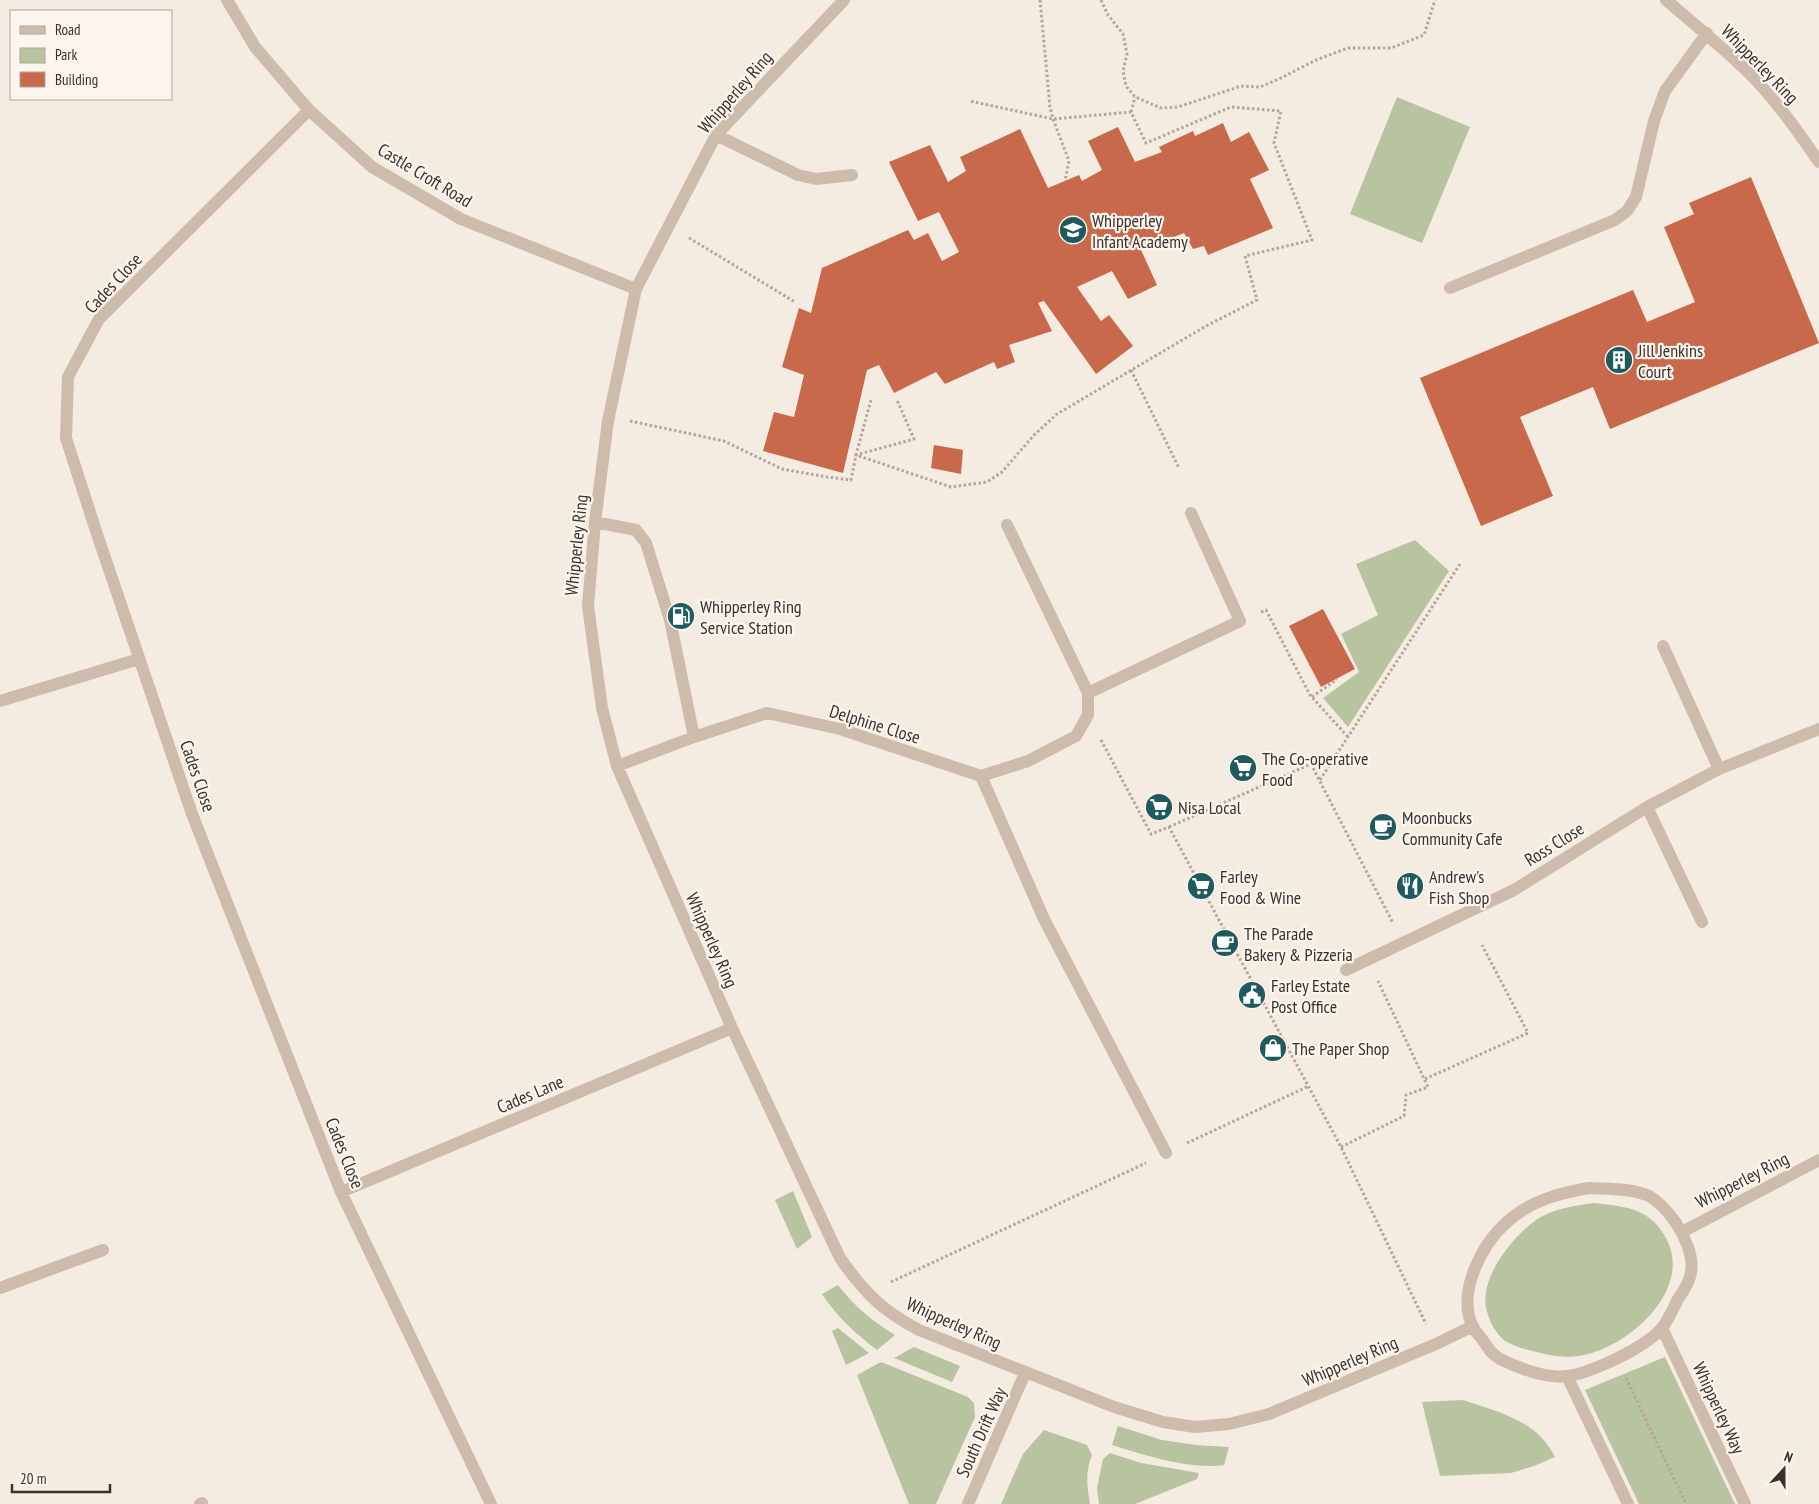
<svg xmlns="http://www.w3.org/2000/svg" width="1819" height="1504" font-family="'PT Sans Narrow',sans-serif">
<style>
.green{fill:#b8c4a0}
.building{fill:#c8694b}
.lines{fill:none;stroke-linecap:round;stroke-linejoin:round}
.path{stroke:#b9a596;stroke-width:3;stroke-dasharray:2.5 2.5;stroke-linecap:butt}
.minor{stroke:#cdbbac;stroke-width:12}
.labels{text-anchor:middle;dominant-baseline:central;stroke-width:4.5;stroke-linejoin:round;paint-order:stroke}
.street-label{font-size:18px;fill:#3b302b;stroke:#fbf5ee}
.poi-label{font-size:18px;fill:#3b302b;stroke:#fbf5ee;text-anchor:start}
</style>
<rect width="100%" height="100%" fill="#f4ebe1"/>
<path class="green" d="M1397,97l73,30 -48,116 -72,-29z
M1415,540l34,31 -101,156 -25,-29 36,-26 -18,-38 37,-19 -22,-51z
M793,1191l19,46 -15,12 -22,-49z
M1594,1203c17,2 36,3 51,12 11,7 16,14 22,25 26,52 -42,110 -89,116 -15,2 -31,-1 -45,-5 -9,-2 -20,-5 -28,-10 -5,-4 -11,-12 -14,-18 -4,-10 -7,-19 -5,-30 3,-26 29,-58 50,-73 17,-12 39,-14 58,-17z
M838,1285c17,22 33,35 57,50l-18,15c-22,-17 -40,-33 -55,-56z
M838,1328l31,25 -23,12 -14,-34z
M914,1347l46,19 -8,16 -58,-24z
M1665,1357l70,147h-96l-54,-114z
M881,1362l87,35 6,6 1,14 -39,87h-27l-52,-129z
M1463,1400c35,12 74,20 92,57l-21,9 -23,7 -71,3 -18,-74z
M1118,1426l44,14 34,5 33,2 -5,18c-34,5 -80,-10 -112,-20z
M1044,1430l43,15 5,10c-7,17 -5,31 -2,49h-89l22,-50z
M1110,1453l31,10 58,10 -2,6 -62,25h-36l-2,-16 6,-29z"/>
<path class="building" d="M1223,123l8,19 18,-10 20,38 -19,9 23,49 -65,27 -4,-9 -11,3 -9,-16 -43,17 16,35 -29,14 -16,-28 -35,16 24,34 8,-6 24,31 -37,28 -52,-73 -6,2 14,28 -43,14 6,17 -18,7 -3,-7 -49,22 -9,-12 -42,21 -15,-28 -12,5 -24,103 -80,-22 11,-39 20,5 10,-42 -22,-8 17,-59 12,5 11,-45 86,-38 6,10 14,-7 14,28 17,-9 -20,-40 -21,9 -29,-59 41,-17 18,37 18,-11 -6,-14 60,-28 28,59 31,-13 3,6 20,-11 -14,-29 30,-14 17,35 27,-10 -3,-5 34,-16 2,5z
M1751,177l68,166 -209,86 -17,-42 -73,30 33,79 -72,30 -61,-148 213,-88 14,32 48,-20 -31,-75 30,-13 -5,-11z
M934,445l29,5 -2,24 -30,-6z
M1323,609l32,60 -34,18 -32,-61z"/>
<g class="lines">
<path class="path" d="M1040,0l10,107 3,12 16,42 -4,20
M1101,0l7,15 15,19 4,20 -4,17 3,15 9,11 26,11 17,-1 63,-21 19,1 19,-8 37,-19 32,-12h43l33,-13 11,-35
M1131,112l4,-15
M689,238l106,64
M1131,370l48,98
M871,400l-15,55 95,32 36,-5 15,-10 32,-37 23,-21 149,-88 51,-26 -12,-44 67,-16 -38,-97 7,-32 -50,-4 -85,36 -15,-31 -78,7 -83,-18
M630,421l94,20 58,28 45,8 24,3 5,-25 58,-16 -17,-39
M1261,612l5,-2 44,85 38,42
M1312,697l25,-18
M1101,740l50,94 18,-7 172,320 85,177
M1320,780l140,-216
M1169,827l142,-63 82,159
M1425,1079l103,-46 -46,-88
M1187,1143l122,-57
M1341,1147l63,-31 2,-21 22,-8 -50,-106
M891,1282l255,-119
M1626,1378l60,126"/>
<path class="minor" d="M227,0l28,47 54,63 63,57 89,52 175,70
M844,0l-128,135 -80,154 -28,132 -13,101 -7,84 14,102 15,58 115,262 108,230c25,35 41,52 79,72l195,77 49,15 32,5 34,-3 40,-10 167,-70 37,-18
M1666,0c27,23 55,46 81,71 28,28 50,59 72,91
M309,110l-210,209 -31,58 -2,61 30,93 96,283 149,378 150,312
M716,135l82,40 18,4 36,-4
M1450,288l165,-68 12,-9 9,-14 18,-76 11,-30 42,-58
M595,522l41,8 10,13 24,77 24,117
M1007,525l81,168
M1663,646l56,123
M0,701l139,-42
M617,766l77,-29 73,-24 73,16 141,47 47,-15 48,-25 12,-21v-22l152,-72 -49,-108
M981,776l63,143 122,234
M1647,807l55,115
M1346,970l168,-80 133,-83 72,-38 100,-40
M1589,1188c20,1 42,0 60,8 11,6 20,17 27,27 8,12 18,33 15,49 -1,9 -8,20 -13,27 -5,10 -10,22 -17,30 -17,19 -68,43 -93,47 -21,3 -47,-7 -66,-16 -10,-5 -14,-12 -20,-21 -3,-4 -7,-8 -9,-12 -17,-34 9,-83 34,-105 23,-21 52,-29 82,-34z
M341,1192l391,-164
M1682,1232l137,-72
M0,1288l103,-38
M1662,1328l83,176
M1567,1376l61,128
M200,1504l2,-1
M968,1504l57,-131"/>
</g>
<defs>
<symbol id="school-disc" viewBox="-11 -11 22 22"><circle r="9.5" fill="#1f5a5e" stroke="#fbf5ee"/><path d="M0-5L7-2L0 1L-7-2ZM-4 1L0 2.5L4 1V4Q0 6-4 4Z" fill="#fff"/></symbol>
<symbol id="building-disc" viewBox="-11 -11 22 22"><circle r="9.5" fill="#1f5a5e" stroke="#fbf5ee"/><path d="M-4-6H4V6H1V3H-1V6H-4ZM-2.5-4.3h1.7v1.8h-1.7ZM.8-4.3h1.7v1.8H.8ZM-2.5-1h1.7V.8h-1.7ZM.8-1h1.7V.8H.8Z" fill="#fff"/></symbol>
<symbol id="fuel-disc" viewBox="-11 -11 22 22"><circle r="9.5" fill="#1f5a5e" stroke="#fbf5ee"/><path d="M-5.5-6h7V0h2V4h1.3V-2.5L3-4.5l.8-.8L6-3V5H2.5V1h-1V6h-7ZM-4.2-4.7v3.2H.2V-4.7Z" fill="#fff"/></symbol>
<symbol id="supermarket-disc" viewBox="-11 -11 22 22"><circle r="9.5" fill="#1f5a5e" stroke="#fbf5ee"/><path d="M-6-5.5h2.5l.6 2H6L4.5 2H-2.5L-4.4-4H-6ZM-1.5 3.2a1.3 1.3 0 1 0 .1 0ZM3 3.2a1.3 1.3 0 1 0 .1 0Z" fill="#fff"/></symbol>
<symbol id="cafe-disc" viewBox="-11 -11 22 22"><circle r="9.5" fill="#1f5a5e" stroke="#fbf5ee"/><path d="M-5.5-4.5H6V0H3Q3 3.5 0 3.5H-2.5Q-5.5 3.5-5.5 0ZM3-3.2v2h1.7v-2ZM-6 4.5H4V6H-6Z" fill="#fff"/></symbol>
<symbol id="restaurant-disc" viewBox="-11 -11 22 22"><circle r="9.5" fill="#1f5a5e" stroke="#fbf5ee"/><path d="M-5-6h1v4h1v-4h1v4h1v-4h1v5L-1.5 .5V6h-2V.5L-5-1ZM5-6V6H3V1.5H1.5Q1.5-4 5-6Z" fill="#fff"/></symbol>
<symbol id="civic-disc" viewBox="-11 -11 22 22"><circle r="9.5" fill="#1f5a5e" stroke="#fbf5ee"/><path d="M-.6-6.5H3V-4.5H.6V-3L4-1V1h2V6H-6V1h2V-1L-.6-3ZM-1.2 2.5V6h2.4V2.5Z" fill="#fff"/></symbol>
<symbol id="shop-disc" viewBox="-11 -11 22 22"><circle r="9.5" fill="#1f5a5e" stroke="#fbf5ee"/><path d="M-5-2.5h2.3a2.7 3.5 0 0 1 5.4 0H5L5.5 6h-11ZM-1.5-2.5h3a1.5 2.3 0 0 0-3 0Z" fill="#fff"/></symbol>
</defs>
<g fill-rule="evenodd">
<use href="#school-disc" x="1057" y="214" width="32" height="32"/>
<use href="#building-disc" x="1603" y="344" width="32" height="32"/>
<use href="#fuel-disc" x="665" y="600" width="32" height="32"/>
<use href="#supermarket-disc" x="1227" y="752" width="32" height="32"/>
<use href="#supermarket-disc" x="1143" y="791" width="32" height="32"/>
<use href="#cafe-disc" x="1367" y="811" width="32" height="32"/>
<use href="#supermarket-disc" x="1185" y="870" width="32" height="32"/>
<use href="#restaurant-disc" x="1394" y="870" width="32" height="32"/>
<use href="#cafe-disc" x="1209" y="927" width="32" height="32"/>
<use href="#civic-disc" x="1236" y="979" width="32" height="32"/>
<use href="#shop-disc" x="1257" y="1032" width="32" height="32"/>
</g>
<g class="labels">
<g class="street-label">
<text transform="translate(1760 64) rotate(46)">Whipperley Ring</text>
<text transform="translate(735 92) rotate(-49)">Whipperley Ring</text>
<text transform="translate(425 175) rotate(31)">Castle Croft Road</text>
<text transform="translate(113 283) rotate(-47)">Cades Close</text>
<text transform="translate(576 545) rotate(-84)">Whipperley Ring</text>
<text transform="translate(875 724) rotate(17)">Delphine Close</text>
<text transform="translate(198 776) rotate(71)">Cades Close</text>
<text transform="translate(1554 844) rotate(-32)">Ross Close</text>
<text transform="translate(712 940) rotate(66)">Whipperley Ring</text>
<text transform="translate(530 1094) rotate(-23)">Cades Lane</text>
<text transform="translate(345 1153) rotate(68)">Cades Close</text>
<text transform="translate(1742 1180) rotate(-27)">Whipperley Ring</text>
<text transform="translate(954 1323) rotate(24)">Whipperley Ring</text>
<text transform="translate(1350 1361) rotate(-23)">Whipperley Ring</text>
<text transform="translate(1719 1408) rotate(65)">Whipperley Way</text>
<text transform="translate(981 1432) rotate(-66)">South Drift Way</text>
</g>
<g class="poi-label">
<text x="1092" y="220">Whipperley<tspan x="1092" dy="21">Infant Academy</tspan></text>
<text x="1638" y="350">Jill Jenkins<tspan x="1638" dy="21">Court</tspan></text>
<text x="700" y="606">Whipperley Ring<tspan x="700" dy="21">Service Station</tspan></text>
<text x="1262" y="758">The Co-operative<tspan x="1262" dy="21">Food</tspan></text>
<text x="1178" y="807">Nisa Local</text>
<text x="1402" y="817">Moonbucks<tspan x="1402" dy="21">Community Cafe</tspan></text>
<text x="1220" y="876">Farley<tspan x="1220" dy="21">Food &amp; Wine</tspan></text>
<text x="1429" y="876">Andrew's<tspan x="1429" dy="21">Fish Shop</tspan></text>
<text x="1244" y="933">The Parade<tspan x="1244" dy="21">Bakery &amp; Pizzeria</tspan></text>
<text x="1271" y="985">Farley Estate<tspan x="1271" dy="21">Post Office</tspan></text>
<text x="1292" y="1048">The Paper Shop</text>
</g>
</g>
<rect x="10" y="10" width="162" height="90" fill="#fbf5ee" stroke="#aea6a0"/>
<rect x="20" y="26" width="25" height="8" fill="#cdbbac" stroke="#aea6a0"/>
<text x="55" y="35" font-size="15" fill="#3b302b">Road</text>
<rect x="20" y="48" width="25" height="15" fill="#b8c4a0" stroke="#aea6a0"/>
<text x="55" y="60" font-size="15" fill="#3b302b">Park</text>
<rect x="20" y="72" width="25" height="15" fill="#c8694b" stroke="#aea6a0"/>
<text x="55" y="85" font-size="15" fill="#3b302b">Building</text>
<g transform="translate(1784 1469) rotate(21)" stroke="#fbf5ee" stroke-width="4" paint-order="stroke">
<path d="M0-4L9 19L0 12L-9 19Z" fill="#3b302b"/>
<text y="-8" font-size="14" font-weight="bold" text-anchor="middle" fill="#3b302b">N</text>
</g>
<path d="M12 1484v8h98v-8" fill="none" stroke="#3b302b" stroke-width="2.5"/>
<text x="20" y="1484" font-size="15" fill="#3b302b" stroke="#fbf5ee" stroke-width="4" paint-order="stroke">20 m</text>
</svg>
